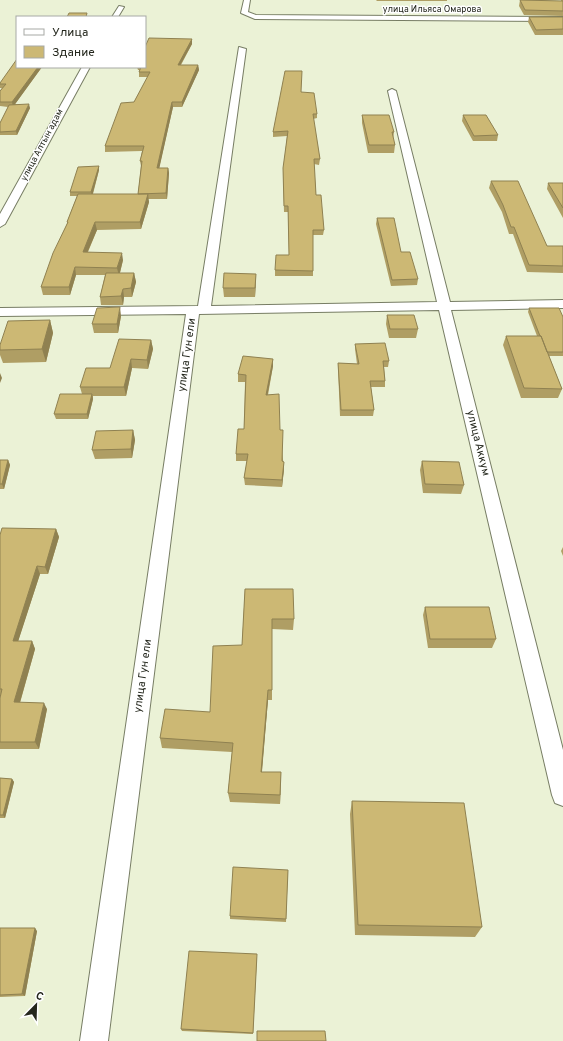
<svg xmlns="http://www.w3.org/2000/svg" width="563" height="1041" font-family="Overpass,sans-serif">
<style>
.lines{fill:none;stroke-linecap:round;stroke-linejoin:round}
.minor-casing{stroke:#777d64;stroke-width:2}
.minor{fill:#fff;fill-rule:evenodd}
.wall{fill:#af9e64}
.shaded-wall{fill:#8f8151}
.building{fill:#ccb874;stroke:#8f8151}
.labels{text-anchor:middle;dominant-baseline:central;stroke-width:3;stroke-linejoin:round;paint-order:stroke}
.far-street-label{font-size:9px;fill:#24271d;stroke:#fff}
.street-label{font-size:11px;fill:#24271d;stroke:#fff}
</style>
<rect width="100%" height="100%" fill="#ebf2d6"/>
<g class="lines">
<defs>
<path id="minor" d="M244,0h6l-2,12 8,3 307,2v4l-308,-2 -14,-6z
M119,6l5,1 -6,10h-6z
M239,47l7,2 -35,257 226,-4 -49,-211 4,-2 4,2 54,211 113,-2v8l-112,2 112,440v56l-8,-3 -3,-8 -113,-485 -240,4 -91,727h-28l106,-727 -186,2v-8l198,-2z
M82,67h8l-85,157 -5,3v-13z"/>
</defs>
<use href="#minor" class="minor-casing"/>
<use href="#minor" class="minor"/>
</g>
<path class="wall" d="M376,0h71v1h-70z
M520,0l41,1v-1h2v16l-39,-1 -5,-9z
M529,17h34v18h-28l-7,-13z
M192,39v5l-11,21h17l1,5 -17,37h-9l-14,61h9l1,5 -2,26h-19l1,3 -8,27 -44,1 -9,22 35,8 -3,13h14l2,9 -4,15h-8l-1,8h-22l-1,-8 5,-22h-29l-6,20h-27l-2,-8 26,-63v-2l10,-26h-7v-4l29,-26v4l-6,24h45l3,-28 -1,-5 2,-10 -37,1v-6l29,-44 14,-25h-9v-7h-1l-1,-3h8z
M17,67h25l-27,37 15,4 -13,27h-17v-12l8,-16 -8,-1v-15l2,-3h-2v-5z
M301,92l16,22v4l-4,1 7,40 -1,6 -5,-1 2,31 8,35 -1,5h-10v41h-38v-6l14,-15 -1,-43h-4l-1,-39 4,-37 -14,1v-5z
M362,115l32,17 -1,7 2,6 -1,8h-26l-6,-30z
M463,115l35,20 -1,6h-24l-11,-20z
M491,181l56,65h16v27l-36,-1 -14,-38h-4l-7,-22 -13,-24z
M548,183h15v35l-16,-29z
M377,218l24,34 17,27 -1,6 -26,1 -15,-62z
M256,274l-1,23h-31l-1,-9z
M529,308l34,9v39h-14l13,33 -4,9h-37l-18,-53 3,-9h31l-9,-24z
M387,315l31,14 -2,9h-27l-3,-14z
M121,316l-3,17h-24l-2,-9z
M50,320l3,13 -7,29 -43,1 -3,-8v-5z
M151,340l2,9 -5,20 -16,-1 -6,28h-33v3l-5,20h-32l-2,-5 28,-20 -2,-7 30,-19z
M355,344l34,17 -1,6h-4l1,14v6h-14l3,23 -1,6h-33l-2,-47v-6l19,1 -2,-15z
M273,359v7l-5,29 12,35 4,39 -2,18 -37,-2 -1,-7 3,-17h-11v-7l8,-25 1,-47h-7v-8z
M133,430l2,10 -3,18 -37,1 -3,-9z
M0,460h8l2,5 -6,24h-4z
M422,461l42,24 -3,9 -38,-1 -3,-23z
M56,529l3,8 -11,37h-8l-22,67h14l3,8 -15,54 27,6 -8,40h-39v-51l1,-2h-1v-161z
M563,547v9l-2,-5z
M245,589l49,30 -1,11 -21,-1v71h-4l-6,72h19l-1,32 -50,-2 -2,-9 4,-41 -70,-4 -2,-10 50,-26 32,-67z
M425,607l71,32 -4,9h-64l-5,-33z
M0,778l12,1 2,3 -9,36h-5z
M352,801l130,126 -7,10 -120,-2 -5,-121z
M288,870l-2,52 -56,-3v-3z
M0,928l37,3 -12,65 -25,1z
M257,957l-4,77 -71,-3 -1,-2z"/>
<path class="shaded-wall" d="M192,39v5l-14,25v-4z
M198,65l1,5 -17,37v-5z
M38,67h4l-29,40 -1,-5z
M172,102l1,5 -15,67 -1,-6z
M29,104l1,4 -13,27 -1,-4z
M99,166v4l-7,26 -1,-4z
M168,168l1,5 -2,26 -1,-6z
M148,194l1,8 -8,27 -1,-7z
M95,222l2,8 -13,30 -1,-8z
M122,253l1,7 -4,16 -2,-8z
M75,267l1,8 -6,20 -1,-8z
M134,273l2,9 -4,15 -1,-9z
M256,274v8l-1,15v-9z
M123,289l1,8 -1,8 -2,-9z
M120,307l1,9 -3,17 -1,-9z
M50,320l3,13 -7,29 -4,-13z
M151,340l2,9 -5,20 -1,-9z
M131,359l1,9 -6,28 -2,-9z
M273,359v7l-7,36v-7z
M0,373l2,5 -2,5z
M92,394l1,5 -5,20 -1,-5z
M133,430l2,10 -3,18 -1,-9z
M8,460l2,5 -6,24 -2,-5z
M284,462v7l-2,18v-7z
M56,529l3,8 -11,37 -3,-7z
M37,566l3,8 -24,74 -3,-7z
M32,641l3,8 -17,60 -4,-7z
M268,690v10l-7,81v-9z
M44,703l3,6 -8,40 -4,-7z
M281,772v10l-1,22v-9z
M12,779l2,3 -9,36 -2,-3z
M35,928l2,3 -12,65 -3,-2z"/>
<path class="building" d="M520,0l43,1v10l-38,-1z
M69,13h18l-1,4h-19z
M529,17h34v12l-27,1z
M149,38l43,1 -14,26h20l-16,37h-10l-15,66h11l-2,25 -28,1 4,-33h-2l4,-15h-39l16,-43 13,-1 16,-30h-11l2,-5h4v-20z
M17,59v8h21l-26,35h-12v-11l6,-7h-6v-1z
M285,71h17l-1,21 13,1 3,21h-4l7,45h-6l2,36h5l3,35h-11v41l-38,-1 1,-15h13l-1,-49h-4l-1,-38 5,-37 -15,1z
M29,104l-13,27 -16,1v-9l9,-18z
M362,115h27l5,17h-2l3,13h-26z
M463,115h23l12,20 -24,1z
M99,166l-8,26h-21l8,-25z
M491,181h27l29,65h16v20l-34,-1 -15,-38h-3l-8,-22z
M548,183h15v25z
M78,194h70l-8,28h-45l-12,30 39,1 -5,15 -42,-1 -6,20h-28l12,-34 15,-31h-1z
M377,218h17l7,34h9l8,27 -26,1z
M106,273h28l-3,15 -8,1 -2,7 -21,1z
M224,273l32,1 -1,14h-32z
M120,307l-3,17h-25l5,-16z
M529,308h30l4,9v35h-16l-6,-16h-1z
M387,315h27l4,14h-28z
M50,320l-8,29 -42,1v-5l8,-24z
M506,336h35l21,53 -38,-1z
M119,339l32,1 -4,20 -16,-1 -7,28h-44l6,-19h24z
M385,343l4,18h-6l2,20h-15l4,29h-33l-3,-47 21,1 -4,-20z
M243,356l30,3 -7,36 13,-1 1,36h3l-1,31 2,1 -2,18 -38,-2 4,-24h-12l2,-25h6l2,-54 -8,-1z
M60,394h32l-5,20h-33z
M133,430l-2,19 -39,1 4,-19z
M0,460h8l-6,24h-2z
M422,461l37,1 5,23 -39,-1z
M2,528l54,1 -11,38 -8,-1 -24,75h19l-18,61 30,1 -9,39h-35v-44l2,-9h-2v-154z
M245,589h48l1,30h-22v71h-4l-7,82h20l-1,23 -52,-2 5,-50 -73,-5 5,-29 45,3 3,-66 29,-1z
M425,607h64l7,32h-66z
M0,778l12,1 -9,36h-3z
M352,801l112,2 18,124 -124,-2z
M233,867l55,3 -2,49 -56,-3z
M0,928h35l-13,66 -22,1z
M189,951l68,3 -4,79 -72,-4z
M257,1031h68l1,10h-69z"/>
<g class="labels">
<g class="far-street-label">
<text x="432" y="9">улица Ильяса Омарова</text>
<text transform="translate(42 145) rotate(-62)">улица Алтын адам</text>
</g>
<g class="street-label">
<text transform="translate(187 355) rotate(-82)">улица Гун ели</text>
<text transform="translate(478 443) rotate(76)">улица Аккум</text>
<text transform="translate(143 676) rotate(-82)">улица Гун ели</text>
</g>
</g>
<rect x="16" y="16" width="130" height="52" fill="#ffffff" stroke="#a7a9a5"/>
<rect x="24" y="29" width="20" height="6" fill="#ffffff" stroke="#a7a9a5"/>
<text x="52" y="36" font-size="12" fill="#24271d">Улица</text>
<rect x="24" y="46" width="20" height="12" fill="#ccb874" stroke="#a7a9a5"/>
<text x="52" y="56" font-size="12" fill="#24271d">Здание</text>
<g transform="translate(36 1005) rotate(23)" stroke="#ffffff" stroke-width="3" paint-order="stroke">
<path d="M0-3L7 15L0 10L-7 15Z" fill="#24271d"/>
<text y="-6" font-size="11" font-weight="bold" text-anchor="middle" fill="#24271d">С</text>
</g>
</svg>
